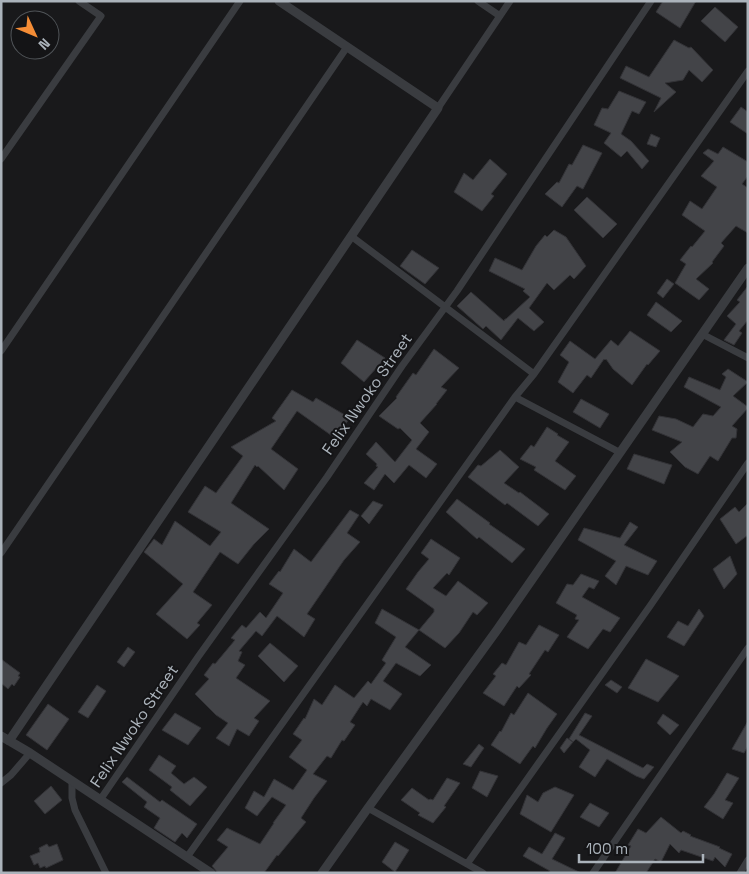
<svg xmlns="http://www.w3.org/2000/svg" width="749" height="874" font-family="'Space Grotesk',sans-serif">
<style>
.building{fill:#434448;stroke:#333337}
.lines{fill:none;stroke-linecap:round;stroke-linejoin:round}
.minor{stroke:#3a3c40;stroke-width:7}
.tertiary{stroke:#3a3c40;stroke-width:9}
.labels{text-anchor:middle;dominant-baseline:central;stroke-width:4;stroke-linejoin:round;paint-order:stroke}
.street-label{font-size:16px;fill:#abb3bb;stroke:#141416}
</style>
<rect width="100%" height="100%" fill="#19191b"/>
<path class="building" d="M663,1h33l-16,27 -24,-16z
M715,7l23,20 -13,15 -24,-21z
M674,40l15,8 2,-1 22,23 -11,12 -13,-12 -6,10 -18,3 11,9 -22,20 7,-14 -41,-20 6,-12 23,11z
M619,91l27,11 -7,12 -7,-3 -11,23 10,7 18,20 -7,8 -15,-18 -6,6 -17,-14 7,-10 -17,-8 8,-17 6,1z
M741,107l7,5v22l-18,-12z
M651,134l9,4 -4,9 -9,-3z
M583,145l19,8 -19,36 -6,-3 -15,21 -17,-13 12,-12 2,1 10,-19 3,1z
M723,147l25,15v14l-6,8 6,4v45l-12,-7 -15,17 3,3 -12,16 1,1 -17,16 13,10 -10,11 -24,-17 11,-19 -6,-4 11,-14 1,1 13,-16 -23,-16 8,-14 12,8 15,-22 -16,-11 13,-15 -11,-8 5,-4 10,5z
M490,159l17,15 -16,20 3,2 -12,15 -28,-19 10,-19 9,7z
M587,197l30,27 -14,14 -29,-28z
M554,230l12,7 20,29 -12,13 -4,-4 -16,15 -7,-7 -18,25 15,14 -10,9 -16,-13 -17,22 -15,-14 -3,3 -26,-23 14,-14 33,29 1,-2h1l24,-22 -7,-6 2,-2 -36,-18 6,-13 27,12 14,-24 9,-11 2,2z
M412,250l27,18 -14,16 -25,-18z
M667,279l7,5 -11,14 -6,-5z
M748,286v34l-9,11 3,2 -8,12 -10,-5 12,-16 -9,-8 13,-14 -3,-2z
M656,302l26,19 -11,11 -24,-17z
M630,331l30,20 -12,14 -1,-1 -15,21 -19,-16 -7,-10 -1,1 -1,-1 -13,19 -4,-3 -14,18 -15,-11 11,-20 -9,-7 10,-14 25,18 16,-19 7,6z
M357,340l28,18 -21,24 -23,-19z
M434,349l25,19 -18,19 6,3 -11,14h1l-17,19 9,9 -13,17 21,15 -11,14 -17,-13 -15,18 -9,-9 -11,16 -10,-7 14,-16 -2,-1 1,-2 -11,-10 10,-12 19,20 17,-22 -12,-12 -2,1 -19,-13 18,-18 -1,-1 17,-24 3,2z
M728,369l20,13 -15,14 15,11v1l-16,18 5,3 -1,9h-4l-14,23 -8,-5 -12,18 -13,-7 -15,-15 12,-10 -30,-12 7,-14 17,3 17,8 10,-13 10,2 8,-9 -37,-20 5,-10 31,13 6,-13 -4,-3z
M292,390l21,12 3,-4 34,20 -15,20 -38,-27 -26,38 27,20 -14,21 -26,-24 -1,1 -2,-2 -24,38 38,26 -15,15 -16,20 -18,-12 -27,40 19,13 -15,18 3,2 -13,14 -31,-25 27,-30 -39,-32 10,-13 8,6 13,-24 35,25 11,-14 -33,-20 17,-26 11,7 27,-37 -12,-9 45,-26 -4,-3z
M581,399l28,15 -9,14 -27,-16z
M547,427l11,7 -1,1 12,7 -14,19 21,15 -11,14 -31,-20 2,-3 -16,-8 11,-14 3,2z
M500,450l19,17 -15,16 15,10 1,-1 29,22 -11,12 -31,-23 -2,2 -37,-28 10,-12 3,1z
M634,454l38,11 -8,19 -37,-15z
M457,499l33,24 -1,1 36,25 -13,14 -33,-26 -2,2 -31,-27z
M373,501l10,4 -14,19 -8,-8z
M748,503v32l-12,9 -16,-25 15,-12 4,5z
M350,510l9,5 -12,18 13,9 -16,18 -37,54 8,5 -11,18 -27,-21 -15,20 -6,-5 -17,20 3,1 -4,9 7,4 -9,13 34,23 -16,17 5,3 -10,15 -12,-7 -8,17 -13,-8 12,-15 -12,-8 -21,-21 14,-15 -5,-4 9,-12 2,1 20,-24 -4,-2 11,-13 4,3 14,-16 6,6 17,-25 -14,-9 10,-13 1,1 14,-23 17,13z
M630,522l8,5 -14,18 33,16 -9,14 -22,-9 -10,19 -11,-9 11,-15 -38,-21 6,-12 36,10z
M431,539l29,19 -11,17 -2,-2 -14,15 13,8 12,-15 30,22 -11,12 -4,-3 -14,21 -14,15 -26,-18 15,-18v-3l-28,-20 12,-17 11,-13 -8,-6z
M730,556l7,18 -13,15 -11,-20z
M581,574l18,7 -5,8 -5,-2 -7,10 38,21 -10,14 -7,-3 -15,20 -21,-12 12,-17 -4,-1 2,-4 -21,-12 11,-19 6,1z
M382,609l37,21 -14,17 26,18 -11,11 -24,-13 -13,18 19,13 -12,16 -19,-11 -4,7 -4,-4 -13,20 5,3 -11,16 -2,-1 -11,18 -4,-2 -14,18 14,7 -13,17 -13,20 5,4 -28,34 -1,-1 -13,18h-45l-2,-1 -5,-6 16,-19 -11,-7 10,-12 33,16 14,-21h-1l13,-18 -14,-8 -15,19 -12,-8 9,-17 10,6 10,-18 19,11 14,-20 -18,-13 13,-17 -9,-6 11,-16 1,1 9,-20 8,6 13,-20 19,13 14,-17 3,3 15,-21 -4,-3 14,-23 -21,-14z
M699,609l5,7 -20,30 -17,-9 11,-16 10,5z
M539,625l20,10 -11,17 -3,-2 -16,24 2,1 -12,13 -2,-2 -13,20 -21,-13 13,-17 -3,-2 9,-11 4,2 13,-23 7,3z
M270,643l28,23 -14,16 -26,-26z
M128,647l7,5 -11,15 -7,-5z
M1,659l19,14 -2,3 2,1 -6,9 -2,-2 -4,5 -7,-6z
M646,659l33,17 -21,26 -30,-14z
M611,680l11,7 -5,6 -12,-8z
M97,685l9,6 -18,27 -10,-6z
M528,693l29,21 -10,14 -12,20 -2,-2 -13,18 -29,-19 9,-14 1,1 10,-19 3,2z
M48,704l21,15 -22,31 -21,-15z
M175,713l26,15 -13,17 -26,-15z
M585,713l7,3 -13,19 64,33 4,-4 7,3 -10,12 -8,-3 -29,-17 -12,18 -16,-10 11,-17 -14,-11 -3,3 -4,-3z
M663,714l16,11 -9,10 -13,-12z
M748,721v25l-4,7 -12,-4z
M567,738l6,4 -9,11 -4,-5z
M479,744l5,4 -13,19 -8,-3z
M159,755l17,11 -5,7 13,11 10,-7 13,10 -17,19 -20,-16 2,-3 -23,-17z
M480,771l18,5 -11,21 -15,-9z
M727,773l12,5 -14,22 8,3 -10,16 -19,-12 10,-13z
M127,777l33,25 2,-2 35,24 -10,14 -5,-5 -7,9 -21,-14 6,-10 -16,-11 3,-5 -25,-20z
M447,778l13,5 -16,23 2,1 -13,16 -15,-8 2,-2 -19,-13 11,-12 17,12 1,-1 3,1z
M51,786l11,14 -17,14 -11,-13z
M555,787l19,8 -23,37 -31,-18 7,-19 11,7 5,-9z
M590,803l19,10 -10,14 -19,-10z
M661,817l20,16 2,-2 8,4 -1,1 30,11 -1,1 13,6 -7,13 -10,-10 -2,4 -32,-11 -2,3 -9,-9 -9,18 -6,-3 -9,14h-31l16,-27 -3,-1 10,-16 8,4z
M555,833l10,5 -13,21 29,14h-32l1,-2 -27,-15 6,-9 13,7z
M395,842l14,8 -14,22 -13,-10z
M47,844l2,3 8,-3 6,16 -17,8 -1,-2 -5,2 -2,-5 -4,2 -4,-9 10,-4 -1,-4z"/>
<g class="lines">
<path class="minor" d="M478,1l22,15
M438,108l72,-107
M1,159l100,-143 -22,-15
M351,236l183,138
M702,334l46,24
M1,351l239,-350
M515,397l104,55
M1,553l346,-506
M72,782v16l3,12 31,63
M1,783l10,-8 19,-22
M100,800l98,-143 129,-180 75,-111 55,-75 194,-290
M368,808l115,65
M187,857l328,-460 19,-23 214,-303
M467,864l183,-258 98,-143
M593,873l155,-225
M740,873l8,-13"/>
<path class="tertiary" d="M1,736l29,17 181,120
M9,741l429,-633 -159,-107
M322,873l46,-65 129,-178 251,-362"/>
</g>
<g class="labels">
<g class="street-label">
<text transform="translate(367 394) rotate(-55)">Felix Nwoko Street</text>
<text transform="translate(134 726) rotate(-56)">Felix Nwoko Street</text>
</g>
</g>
<rect width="749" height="874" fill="none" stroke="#abb3bb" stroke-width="5"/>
<g transform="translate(35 35) rotate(134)"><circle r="24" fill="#141416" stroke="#505458"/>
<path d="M0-4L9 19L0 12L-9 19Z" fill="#f58d36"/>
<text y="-8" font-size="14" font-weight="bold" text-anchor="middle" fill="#abb3bb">N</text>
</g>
<path d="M579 854v8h124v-8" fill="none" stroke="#abb3bb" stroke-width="2.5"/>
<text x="586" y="854" font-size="15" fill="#abb3bb" stroke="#141416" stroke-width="4" paint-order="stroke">100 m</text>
</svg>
